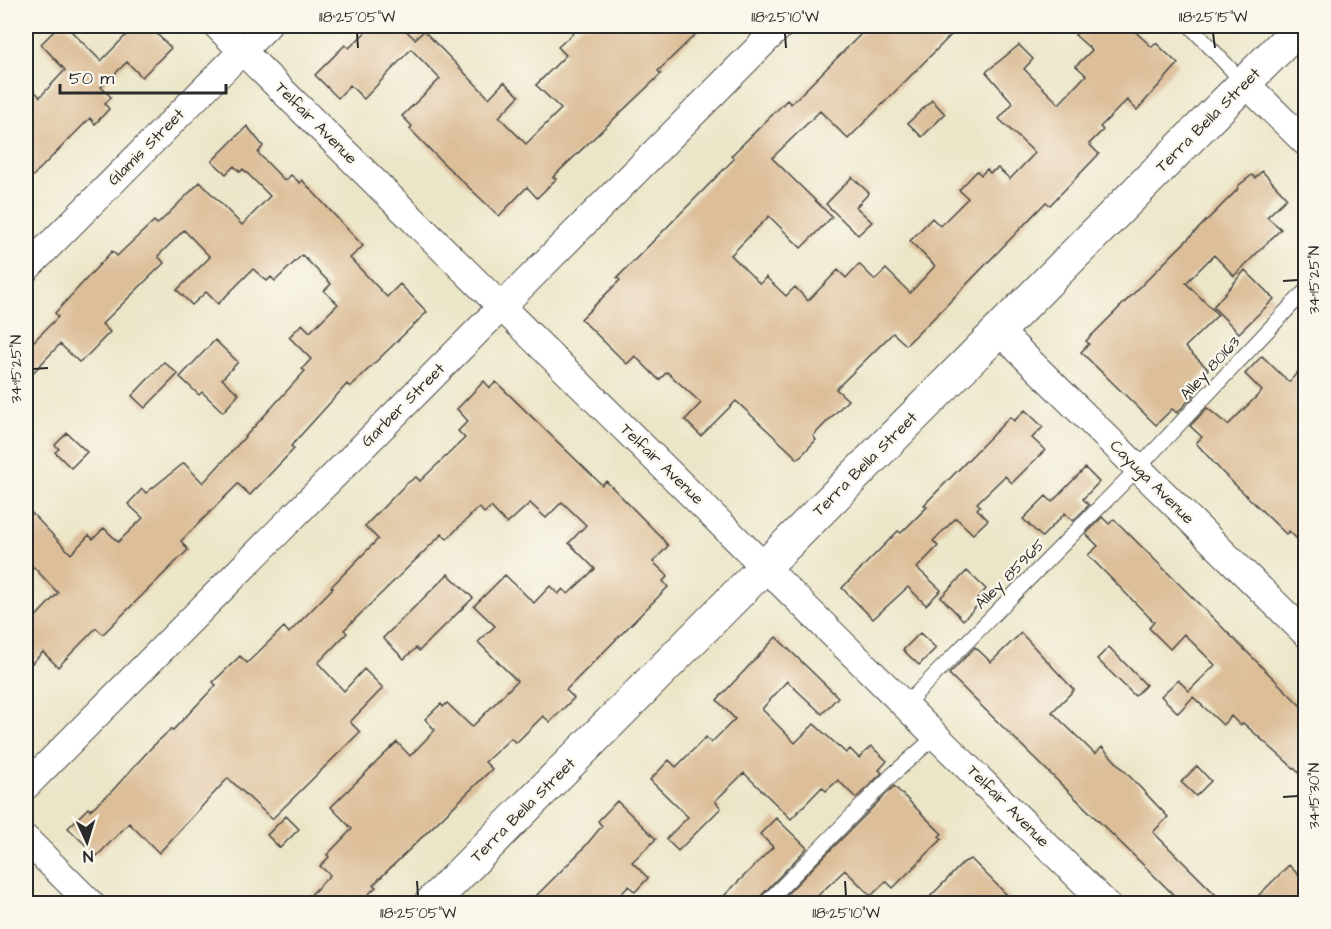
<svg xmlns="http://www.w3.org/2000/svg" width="1331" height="929" font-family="'Architects Daughter',sans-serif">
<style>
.building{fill:#dcbe99}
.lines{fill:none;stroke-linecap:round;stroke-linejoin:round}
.service-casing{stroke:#484743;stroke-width:16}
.minor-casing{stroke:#484743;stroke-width:29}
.secondary-casing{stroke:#484743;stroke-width:35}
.service{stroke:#fff;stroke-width:14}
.minor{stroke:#fff;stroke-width:27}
.secondary{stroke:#fff;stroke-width:33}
.ticks{fill:none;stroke:#2b2b2b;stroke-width:2}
.labels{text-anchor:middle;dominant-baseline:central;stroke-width:4.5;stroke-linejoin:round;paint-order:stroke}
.street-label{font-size:16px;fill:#2b2b2b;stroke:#fbf7ec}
.neatline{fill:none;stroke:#2b2b2b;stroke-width:2}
.ticks-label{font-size:15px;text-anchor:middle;fill:#2b2b2b}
</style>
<rect width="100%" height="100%" fill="#fbf7ec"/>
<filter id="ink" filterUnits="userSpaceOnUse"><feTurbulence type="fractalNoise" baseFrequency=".0167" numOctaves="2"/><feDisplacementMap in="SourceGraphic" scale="12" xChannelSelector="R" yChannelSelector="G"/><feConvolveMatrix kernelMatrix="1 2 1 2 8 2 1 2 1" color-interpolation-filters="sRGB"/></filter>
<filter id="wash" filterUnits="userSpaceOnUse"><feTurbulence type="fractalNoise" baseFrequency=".008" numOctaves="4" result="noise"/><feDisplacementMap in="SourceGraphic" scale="24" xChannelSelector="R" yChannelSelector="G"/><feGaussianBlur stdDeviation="1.35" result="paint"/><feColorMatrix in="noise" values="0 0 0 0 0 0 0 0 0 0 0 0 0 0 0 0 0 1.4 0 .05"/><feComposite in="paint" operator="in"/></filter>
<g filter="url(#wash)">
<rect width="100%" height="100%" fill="#ece6c9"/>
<g id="blocks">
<path class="building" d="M59,26h7l35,35 34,-35h14l22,22 -29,29 -15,-15 -26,25 10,10 -6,7 4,5 -14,15 -5,-6 -64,65v-101l14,15 25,-27 -24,-26z
M372,26h29l14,13 9,-8 65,67 15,-16 15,14 -20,21 27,27 35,-35 -25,-24 30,-30 -8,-8 23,-21h123l-46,45 3,3 -108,103 3,2 -19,19 -10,-11 -28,29 -57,-54 -32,-33 2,-3 -10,-10 38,-37 -29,-30 -47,50 -14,-14 -12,13 -23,-23 30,-30 4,3z
M869,26h91l-112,113 -28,-28 -48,47 60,59 -31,31 -32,-32 -38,39 29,29 6,-7 20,19 9,-9 13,14 30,-31 8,8 13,-14 16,16 11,-11 24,24 25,-27 -25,-25 22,-23 8,8 28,-28 -9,-8 18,-19 4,4 6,-6 3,4 8,-5 12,11 25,-26 -36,-34 14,-16 -27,-31 33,-27 14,14 -9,10 35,35 27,-29 -10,-9 16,-16 -17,-15 9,-9h45l23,21 4,-4 22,21 -41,46 -10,-10 -27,27 3,3 -14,14 10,10 -49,51 -4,-3 -106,110 -34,33 -13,-12 -57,56 12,11 -35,36 3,4 -18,19 -62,-58 -35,35 -16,-16 16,-17 -34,-31 -8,8 -24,-24 -8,8 -46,-45 39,-39 -3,-2 117,-119 -3,-3 56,-56 4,4z
M932,100l13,14 -23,23 -14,-14z
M247,126l16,20 -5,7 27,28 6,-6 9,8 2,-3 61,66 -13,12 37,39 13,-13 27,28 -77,75 -3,-3 -56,62 3,3 -44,46 -12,-11 -57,57 7,9 -85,84 -7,-6 -38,39 -15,-15 -17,17v-42l32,-34 -32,-34v-52l45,47 18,-19 4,4 11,-11 14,14 25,-24 -15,-14 14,-15 4,4 38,-30 19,20 102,-112 -3,-2 9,-10 -22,-22 13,-13 8,8 28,-28 -14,-13 7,-7 -29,-29 -27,26 -4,-4 -4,4 -14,-12 -35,35 -12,-12 -14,13 -15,-15 33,-33 -26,-27 -26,26 6,7 -62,61 8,8 -22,23 -9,7 -19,-18 -34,36v-31l32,-32 -3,-4 57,-62 5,5 37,-35 3,3 2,-1 41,-41 42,43 28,-29 -27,-27 -3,3 -6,-6 -8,8 -14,-13z
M1262,171l25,27 -20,19 14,12 -47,47 -20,-21 -28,28 32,32 -33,32 23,22 -19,21 5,5 -17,18 -5,-4 -16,16 -75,-73 8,-8 -3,-3 151,-151 1,-4 14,-11 3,3z
M852,177l17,16 -13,14 16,15 -14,13 -32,-31z
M1245,270l29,29 -35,34 -26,-26z
M215,340l23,22 -16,17 17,15 -16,18 -21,-20 -3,3 -19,-18z
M1262,356l27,26 16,-18v166l-8,9 -8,-8 -3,3 -64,-62 -26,-29 6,-6 -12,-11 17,-18 21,17 34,-34 -17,-17z
M164,362l14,12 -33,34 -13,-12z
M484,381l6,7 6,-6 106,103 4,-4 55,56 7,9 -15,16 15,14 -5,5 5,6 -102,103 8,8 -24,24 -7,-6 -27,27 -5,-5 -26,24 7,7 -119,116 3,2 -17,16h-56l27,-28 -10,-9 9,-9 -2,-2 25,-26 -21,-22 66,-65 13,14 25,-26 -10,-11 16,-15 2,3 4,-4 25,24 45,-46 -39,-39 17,-16 -21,-20 31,-31 29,28 16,-17 8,8 5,-5 5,5 27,-25 -26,-26 17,-18 -24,-23 -16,16 -16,-15 -23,21 -16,-17 -7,6 -5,-6 -32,32 -5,-5 -98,96 3,3 -29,30 26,28 20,-22 19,19 -33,34 10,10 -88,87 -44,-41 -69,75 -30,-30 -32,33 -29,-28 20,-20 2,2 22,-19 39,-43 20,-19 2,1 43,-45 -3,-3 27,-26 7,7 37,-36 5,6 44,-45 -2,-1 47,-48 -13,-13 41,-42 10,-7 4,4 45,-43 -7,-7 10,-10 -11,-12z
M1025,410l18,17 -11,11 13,12 -33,33 -7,-7 -28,27 3,3 -3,3 11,11 -15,14 -17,-16 -23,23 5,5 -21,22 24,22 -15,15 -18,-18 -35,32 -31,-31 56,-57 3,2 26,-26 -3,-2 86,-88 4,4z
M67,433l20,19 -16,16 -16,-16 4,-3 -4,-4z
M1085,468l14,14 -16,17 6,6 -16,16 -8,-8 -23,24 -19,-18 23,-23 6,6z
M1102,517l7,7 5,-5 191,191v68l-62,-55 -3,2 -9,-9 -8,9 -30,-28 -15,16 -17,-17 17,-16 11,11 26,-26 -31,-31 -14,15 -21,-21 5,-6 -66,-67 10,-9 -12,-12z
M967,571l19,18 -9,10 3,4 -17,17 -22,-23z
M448,574l25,24 -54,53 -3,-3 -12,11 -21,-21z
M920,633l16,15 -17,17 -16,-15z
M1021,633l53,57 -22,22 43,42 7,-7 66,70 -15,15 71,71h-42l-233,-229 26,-27 16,15z
M776,637l62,60 -16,17 -35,-33 -25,28 33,34 19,-19 32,29 4,-4 9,9 12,-12 16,15 -8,9 3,3 -26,25 -18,-18 -12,11 -4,-4 -31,32 -47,-46 -29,28 6,7 -43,43 -12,-12 22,-22 -38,-37 19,-20 7,7 30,-30 5,6 24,-24 -18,-19z
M1109,647l37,38 -11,11 -38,-37z
M1197,766l14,15 -15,15 -15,-14z
M894,786l48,48 -3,2 3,3 -49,49 -7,-7 -15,15 -26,-26 -35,33h-32z
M617,801l39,38 -24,23 16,16 -13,14 -6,-6 -17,17h-83l53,-53 20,-24 -4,-5z
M286,816l13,13 -19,19 -13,-13z
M776,818l31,30 -48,50 -3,5h-39l56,-56 -13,-13z
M971,859l44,44h-91l40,-41z
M1289,865l16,17v21h-54z"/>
</g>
</g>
<g filter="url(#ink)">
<use href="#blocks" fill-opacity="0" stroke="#484743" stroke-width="1.5"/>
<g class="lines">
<defs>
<path id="service" d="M1190,26l54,57
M906,704l232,-236 168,-178
M765,904l127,-129 45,-40"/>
<path id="minor" d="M217,26l889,878
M1245,83l61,60
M26,269l241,-243
M998,330l308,304
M26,786l754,-760
M26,839l65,65"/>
<path id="secondary" d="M430,904l871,-878"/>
</defs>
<use href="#service" class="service-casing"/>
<use href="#minor" class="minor-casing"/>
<use href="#secondary" class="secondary-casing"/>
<use href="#service" class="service"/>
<use href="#minor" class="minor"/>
<use href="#secondary" class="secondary"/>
</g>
</g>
<path class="ticks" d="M357,33l1,15M785,33l1,15M1213,33l2,15M1283,281l15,-1M33,369l15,-1M1283,797l15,-1M417,881l1,15M845,881l1,15"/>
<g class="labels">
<g class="street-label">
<text transform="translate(1208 120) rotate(-45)">Terra Bella Street</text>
<text transform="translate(316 123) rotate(45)">Telfair Avenue</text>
<text transform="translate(146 147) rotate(-45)">Glamis Street</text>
<text transform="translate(1210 368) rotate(-47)">Alley 80163</text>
<text transform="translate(403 405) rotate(-45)">Garber Street</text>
<text transform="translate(662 464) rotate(44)">Telfair Avenue</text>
<text transform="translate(865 464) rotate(-45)">Terra Bella Street</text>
<text transform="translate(1152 482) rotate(45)">Cayuga Avenue</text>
<text transform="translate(1010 574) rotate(-45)">Alley 85965</text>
<text transform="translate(1008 806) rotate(45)">Telfair Avenue</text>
<text transform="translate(523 810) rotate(-45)">Terra Bella Street</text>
</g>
</g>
<rect width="1331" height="929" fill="none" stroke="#fbf7ec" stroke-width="66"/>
<g transform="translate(87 842) rotate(176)" stroke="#fbf7ec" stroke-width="4.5" paint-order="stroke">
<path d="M0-4.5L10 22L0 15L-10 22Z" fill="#2b2b2b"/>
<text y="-9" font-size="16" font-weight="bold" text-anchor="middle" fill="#2b2b2b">N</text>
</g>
<path d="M60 84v9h166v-9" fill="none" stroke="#2b2b2b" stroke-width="3"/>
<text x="69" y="84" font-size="18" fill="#2b2b2b" stroke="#fbf7ec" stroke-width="4.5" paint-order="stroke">50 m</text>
<rect x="33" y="33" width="1265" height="863" class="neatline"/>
<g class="ticks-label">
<text x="357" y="22">118°25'05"W</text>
<text x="785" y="22">118°25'10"W</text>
<text x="1213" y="22">118°25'15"W</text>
<text transform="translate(1314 280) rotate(-90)" y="5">34°15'25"N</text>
<text transform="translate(16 369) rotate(-90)" y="5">34°15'25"N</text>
<text transform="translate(1314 796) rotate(-90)" y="5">34°15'30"N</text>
<text x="418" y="918">118°25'05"W</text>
<text x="846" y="918">118°25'10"W</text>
</g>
</svg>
